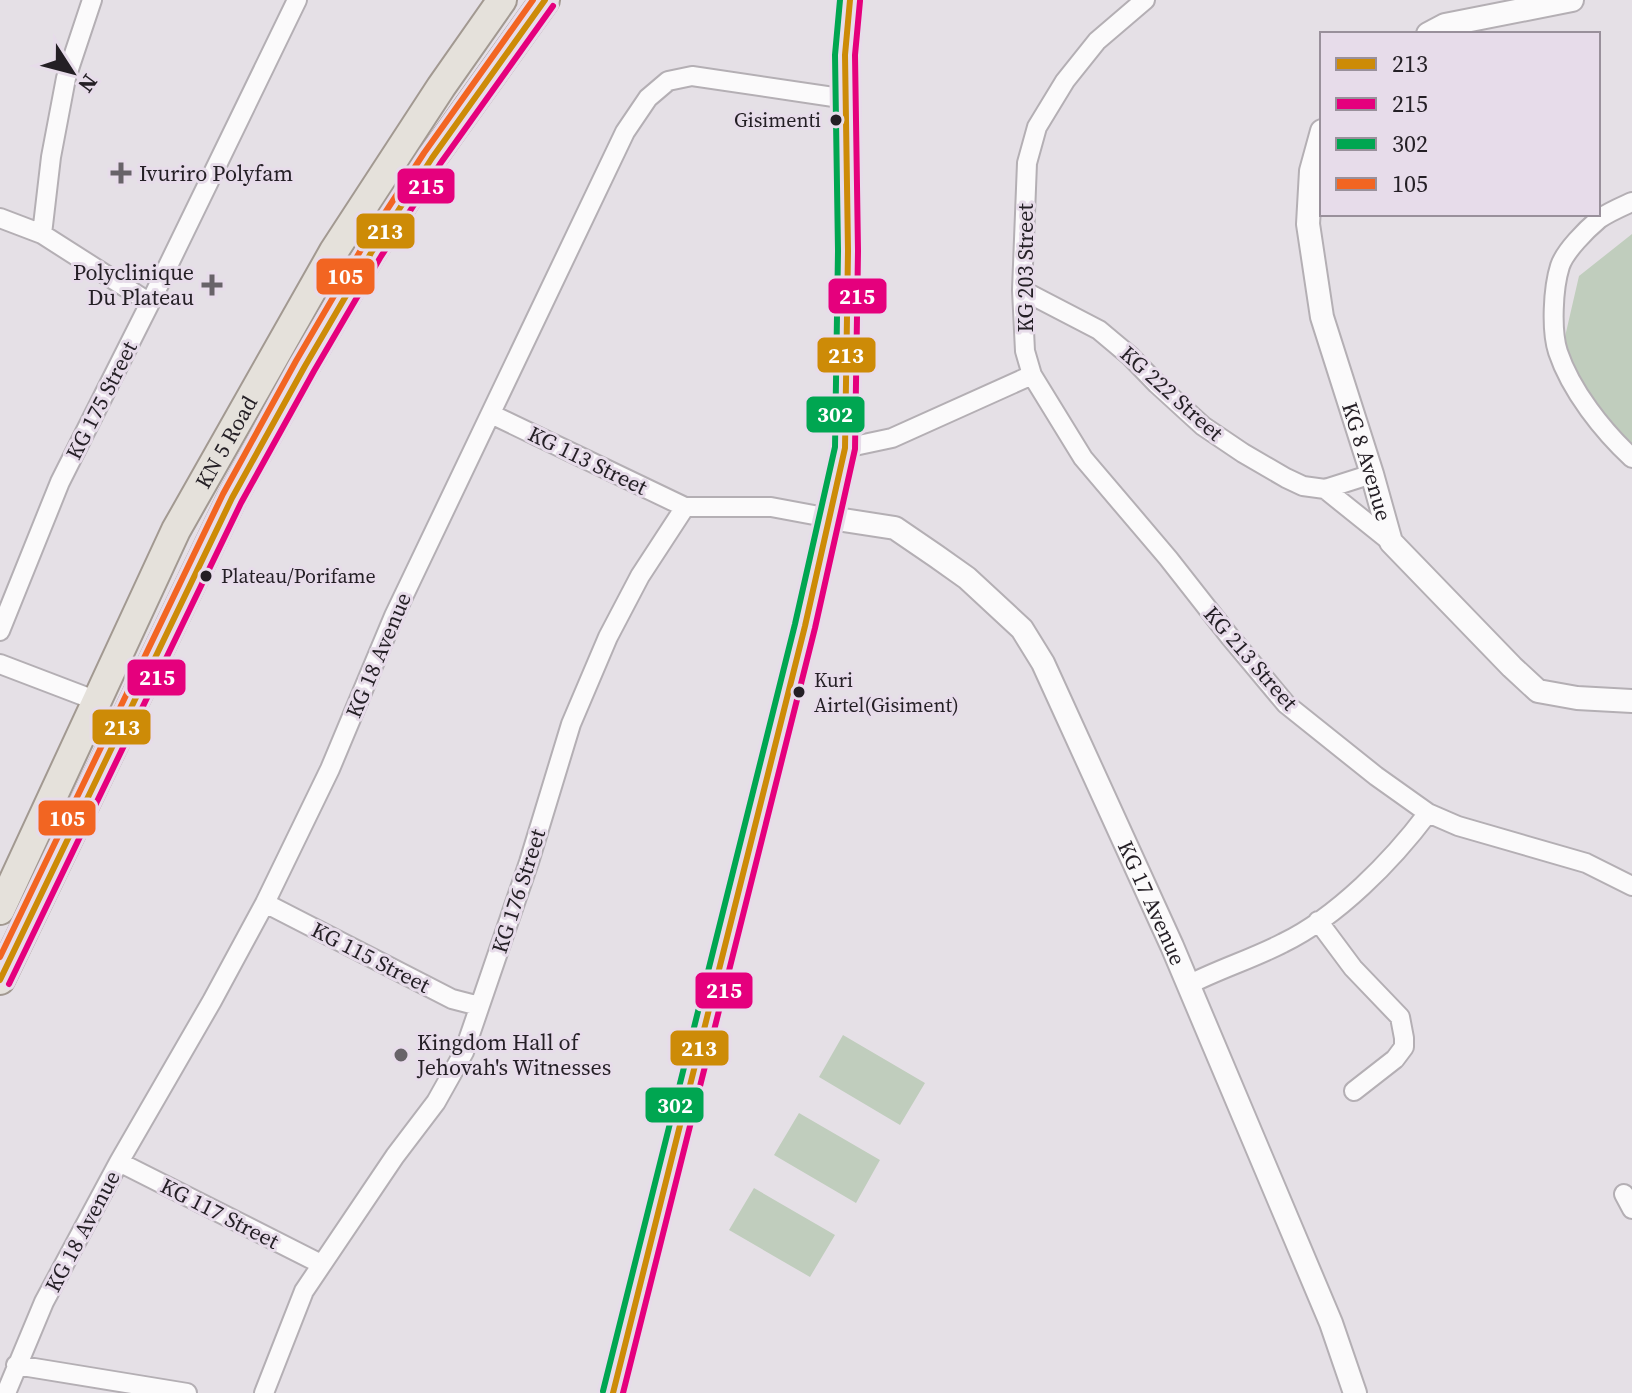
<svg xmlns="http://www.w3.org/2000/svg" width="1632" height="1393" font-family="'Source Serif 4',serif">
<style>
.green{fill:#c0cdbd}
.lines{fill:none;stroke-linecap:round;stroke-linejoin:round}
.minor-casing{stroke:#b4afb4;stroke-width:22}
.tertiary-casing{stroke:#b4afb4;stroke-width:26}
.secondary-casing{stroke:#b4afb4;stroke-width:28}
.primary-casing{stroke:#a29991;stroke-width:32}
.minor{stroke:#fbfafb;stroke-width:18}
.tertiary{stroke:#fbfafb;stroke-width:22}
.secondary{stroke:#f0eeeb;stroke-width:24}
.primary{stroke:#e5e1db;stroke-width:28}
.bus-1-casing{stroke:#e7dcea;stroke-width:12}
.bus-2-casing{stroke:#e7dcea;stroke-width:12}
.bus-3-casing{stroke:#e7dcea;stroke-width:12}
.bus-4-casing{stroke:#e7dcea;stroke-width:12}
.bus-1{stroke:#cd8b07;stroke-width:6}
.bus-2{stroke:#e5007d;stroke-width:6}
.bus-3{stroke:#00a651;stroke-width:6}
.bus-4{stroke:#f26522;stroke-width:6}
.bus-dot{fill:#241f25;stroke:#e7dcea;stroke-width:3}
.poi-dot{fill:#686369;stroke:#e7dcea;stroke-width:3}
.labels{text-anchor:middle;dominant-baseline:central;stroke-width:6;stroke-linejoin:round;paint-order:stroke}
.bus-label{font-size:20px;fill:#241f25;stroke:#e7dcea;text-anchor:start}
.poi-label{font-size:22px;fill:#241f25;stroke:#e7dcea;text-anchor:start}
.street-label{font-size:22px;fill:#241f25;stroke:#e7dcea}
.line-badge{stroke:#e7dcea;stroke-width:3}
.badge-label{font-size:22px;text-anchor:middle;font-weight:bold;fill:#fff}
</style>
<rect width="100%" height="100%" fill="#e5e0e6"/>
<path class="green" d="M1632,234v215l-74,-82 21,-91z
M843,1035l82,48 -25,42 -81,-48z
M799,1113l81,47 -24,43 -82,-48z
M754,1188l81,47 -25,42 -81,-47z"/>
<g class="lines">
<defs>
<path id="minor" d="M1145,0l-48,41 -32,40 -28,46 -10,36 -5,127 3,61 7,24 51,83 85,100 62,79 56,67 90,72 52,37 30,13 128,37 46,23
M1632,202c-11,5 -23,10 -33,17 -13,11 -34,32 -39,47 -7,22 -9,65 -2,86 13,39 45,79 74,106
M0,218l42,16 108,69
M42,234l9,-77 15,-79 26,-78
M1022,290l77,40 31,26 27,28 46,42 40,27 43,25 17,8 22,3 47,-15
M491,414l194,93h86l59,11
M845,448l47,-10 140,-63
M1325,489l66,53
M0,631l60,-149 90,-179 147,-303
M0,664l97,37
M265,903l187,96 27,7
M1318,921l35,47 47,49 4,21v9l-9,12 -41,32
M1188,985c31,-16 64,-26 95,-42 54,-26 109,-82 145,-130
M119,1162l202,102
M1624,1194l8,15
M16,1365l171,28
M6,1393l38,-91 75,-140 93,-161 53,-98 65,-134 64,-153 231,-484 23,-34 20,-17 24,-5 155,23
M264,1393l40,-102 91,-135 41,-54 28,-50 65,-190 42,-138 37,-87 32,-61 45,-69"/>
<g id="tertiary">
<path d="M1428,34l17,-9 127,-25"/>
<path id="s1" d="M1322,131l-11,40 -3,53 14,93 50,157 19,68 121,125 26,24 39,7 55,3"/>
<path id="s2" d="M830,518l65,10 41,28 31,22 55,51 21,34 129,283 159,377 24,70"/>
</g>
<path id="secondary" d="M613,1393l192,-767 40,-178 3,-197 -1,-152 -2,-44 5,-55"/>
<g id="primary">
<path id="s3" d="M0,910l176,-380 158,-279 107,-164 61,-87"/>
<path d="M0,980l232,-482 73,-132 66,-113 61,-95 113,-158"/>
</g>
</defs>
<use href="#minor" class="minor-casing"/>
<use href="#tertiary" class="tertiary-casing"/>
<use href="#secondary" class="secondary-casing"/>
<use href="#primary" class="primary-casing"/>
<use href="#minor" class="minor"/>
<use href="#tertiary" class="tertiary"/>
<use href="#secondary" class="secondary"/>
<use href="#primary" class="primary"/>
<defs>
<path id="bus-1" d="M0,980l232,-482 73,-132 66,-113 61,-95 113,-158
M613,1393l192,-767 40,-178 3,-197 -3,-196 5,-55"/>
<path id="bus-2" d="M9,984l232,-481 73,-132 66,-113 60,-94 113,-158
M623,1393l192,-765 40,-179 3,-198 -3,-196 5,-54"/>
<path id="bus-3" d="M603,1391l192,-767 40,-177 3,-196 -3,-196 5,-55"/>
<path id="bus-4" d="M0,957l223,-463 73,-133 66,-113 62,-95 109,-153"/>
</defs>
<use href="#bus-1" class="bus-1-casing"/>
<use href="#bus-2" class="bus-2-casing"/>
<use href="#bus-3" class="bus-3-casing"/>
<use href="#bus-4" class="bus-4-casing"/>
<use href="#bus-1" class="bus-1"/>
<use href="#bus-2" class="bus-2"/>
<use href="#bus-3" class="bus-3"/>
<use href="#bus-4" class="bus-4"/>
</g>
<g class="bus-dot">
<circle cx="836" cy="120" r="7"/>
<circle cx="206" cy="576" r="7"/>
<circle cx="799" cy="692" r="7"/>
</g>
<g class="poi-dot">
<path d="M117 161h8v8h8v8h-8v8h-8v-8h-8v-8h8z"/>
<path d="M208 273h8v8h8v8h-8v8h-8v-8h-8v-8h8z"/>
<circle cx="401" cy="1055" r="8"/>
</g>
<g class="labels">
<g class="bus-label">
<text x="821" y="120" text-anchor="end">Gisimenti</text>
<text x="221" y="576">Plateau/Porifame</text>
<text x="814" y="680">Kuri<tspan x="814" dy="25">Airtel(Gisiment)</tspan></text>
</g>
<g class="poi-label">
<text x="139" y="173">Ivuriro Polyfam</text>
<text x="194" y="272" text-anchor="end">Polyclinique<tspan x="194" dy="25">Du Plateau</tspan></text>
<text x="417" y="1042">Kingdom Hall of<tspan x="417" dy="25">Jehovah's Witnesses</tspan></text>
</g>
<g class="street-label">
<text transform="translate(1025 268) rotate(-90)">KG 203 Street</text>
<text transform="translate(1172 393) rotate(42)">KG 222 Street</text>
<text transform="translate(101 400) rotate(-63)">KG 175 Street</text>
<text stroke="none"><textPath href="#s3" startOffset="520">KN 5 Road</textPath></text>
<text transform="translate(588 460) rotate(26)">KG 113 Street</text>
<text stroke="none"><textPath href="#s1" startOffset="340">KG 8 Avenue</textPath></text>
<text transform="translate(378 655) rotate(-67)">KG 18 Avenue</text>
<text transform="translate(1251 658) rotate(49)">KG 213 Street</text>
<text transform="translate(518 891) rotate(-72)">KG 176 Street</text>
<text stroke="none"><textPath href="#s2" startOffset="532">KG 17 Avenue</textPath></text>
<text transform="translate(371 957) rotate(27)">KG 115 Street</text>
<text transform="translate(220 1213) rotate(27)">KG 117 Street</text>
<text transform="translate(82 1231) rotate(-62)">KG 18 Avenue</text>
</g>
</g>
<g class="line-badge">
<rect x="396" y="167" width="60" height="38" rx="8" fill="#e5007d"/>
<rect x="355" y="212" width="61" height="38" rx="8" fill="#cd8b07"/>
<rect x="315" y="257" width="61" height="39" rx="8" fill="#f26522"/>
<rect x="827" y="277" width="61" height="38" rx="8" fill="#e5007d"/>
<rect x="816" y="336" width="61" height="38" rx="8" fill="#cd8b07"/>
<rect x="805" y="395" width="61" height="39" rx="8" fill="#00a651"/>
<rect x="126" y="658" width="61" height="39" rx="8" fill="#e5007d"/>
<rect x="91" y="708" width="61" height="38" rx="8" fill="#cd8b07"/>
<rect x="37" y="799" width="60" height="38" rx="8" fill="#f26522"/>
<rect x="694" y="971" width="60" height="39" rx="8" fill="#e5007d"/>
<rect x="669" y="1029" width="61" height="38" rx="8" fill="#cd8b07"/>
<rect x="644" y="1086" width="61" height="38" rx="8" fill="#00a651"/>
</g>
<g class="badge-label">
<text x="426" y="194">215</text>
<text x="385" y="239">213</text>
<text x="345" y="284">105</text>
<text x="857" y="304">215</text>
<text x="846" y="363">213</text>
<text x="835" y="422">302</text>
<text x="157" y="685">215</text>
<text x="122" y="735">213</text>
<text x="67" y="826">105</text>
<text x="724" y="998">215</text>
<text x="699" y="1056">213</text>
<text x="675" y="1113">302</text>
</g>
<rect x="1320" y="32" width="280" height="184" fill="#e7dcea" stroke="#99909b" stroke-width="2"/>
<rect x="1336" y="58" width="40" height="12" fill="#cd8b07" stroke="#99909b" stroke-width="2"/>
<text x="1392" y="72" font-size="24" fill="#241f25">213</text>
<rect x="1336" y="98" width="40" height="12" fill="#e5007d" stroke="#99909b" stroke-width="2"/>
<text x="1392" y="112" font-size="24" fill="#241f25">215</text>
<rect x="1336" y="138" width="40" height="12" fill="#00a651" stroke="#99909b" stroke-width="2"/>
<text x="1392" y="152" font-size="24" fill="#241f25">302</text>
<rect x="1336" y="178" width="40" height="12" fill="#f26522" stroke="#99909b" stroke-width="2"/>
<text x="1392" y="192" font-size="24" fill="#241f25">105</text>
<g transform="translate(72 72) rotate(126)" stroke="#e7dcea" stroke-width="6" paint-order="stroke">
<path d="M0-6L14 30L0 20L-14 30Z" fill="#241f25"/>
<text y="-12" font-size="22" font-weight="bold" text-anchor="middle" fill="#241f25">N</text>
</g>
</svg>
